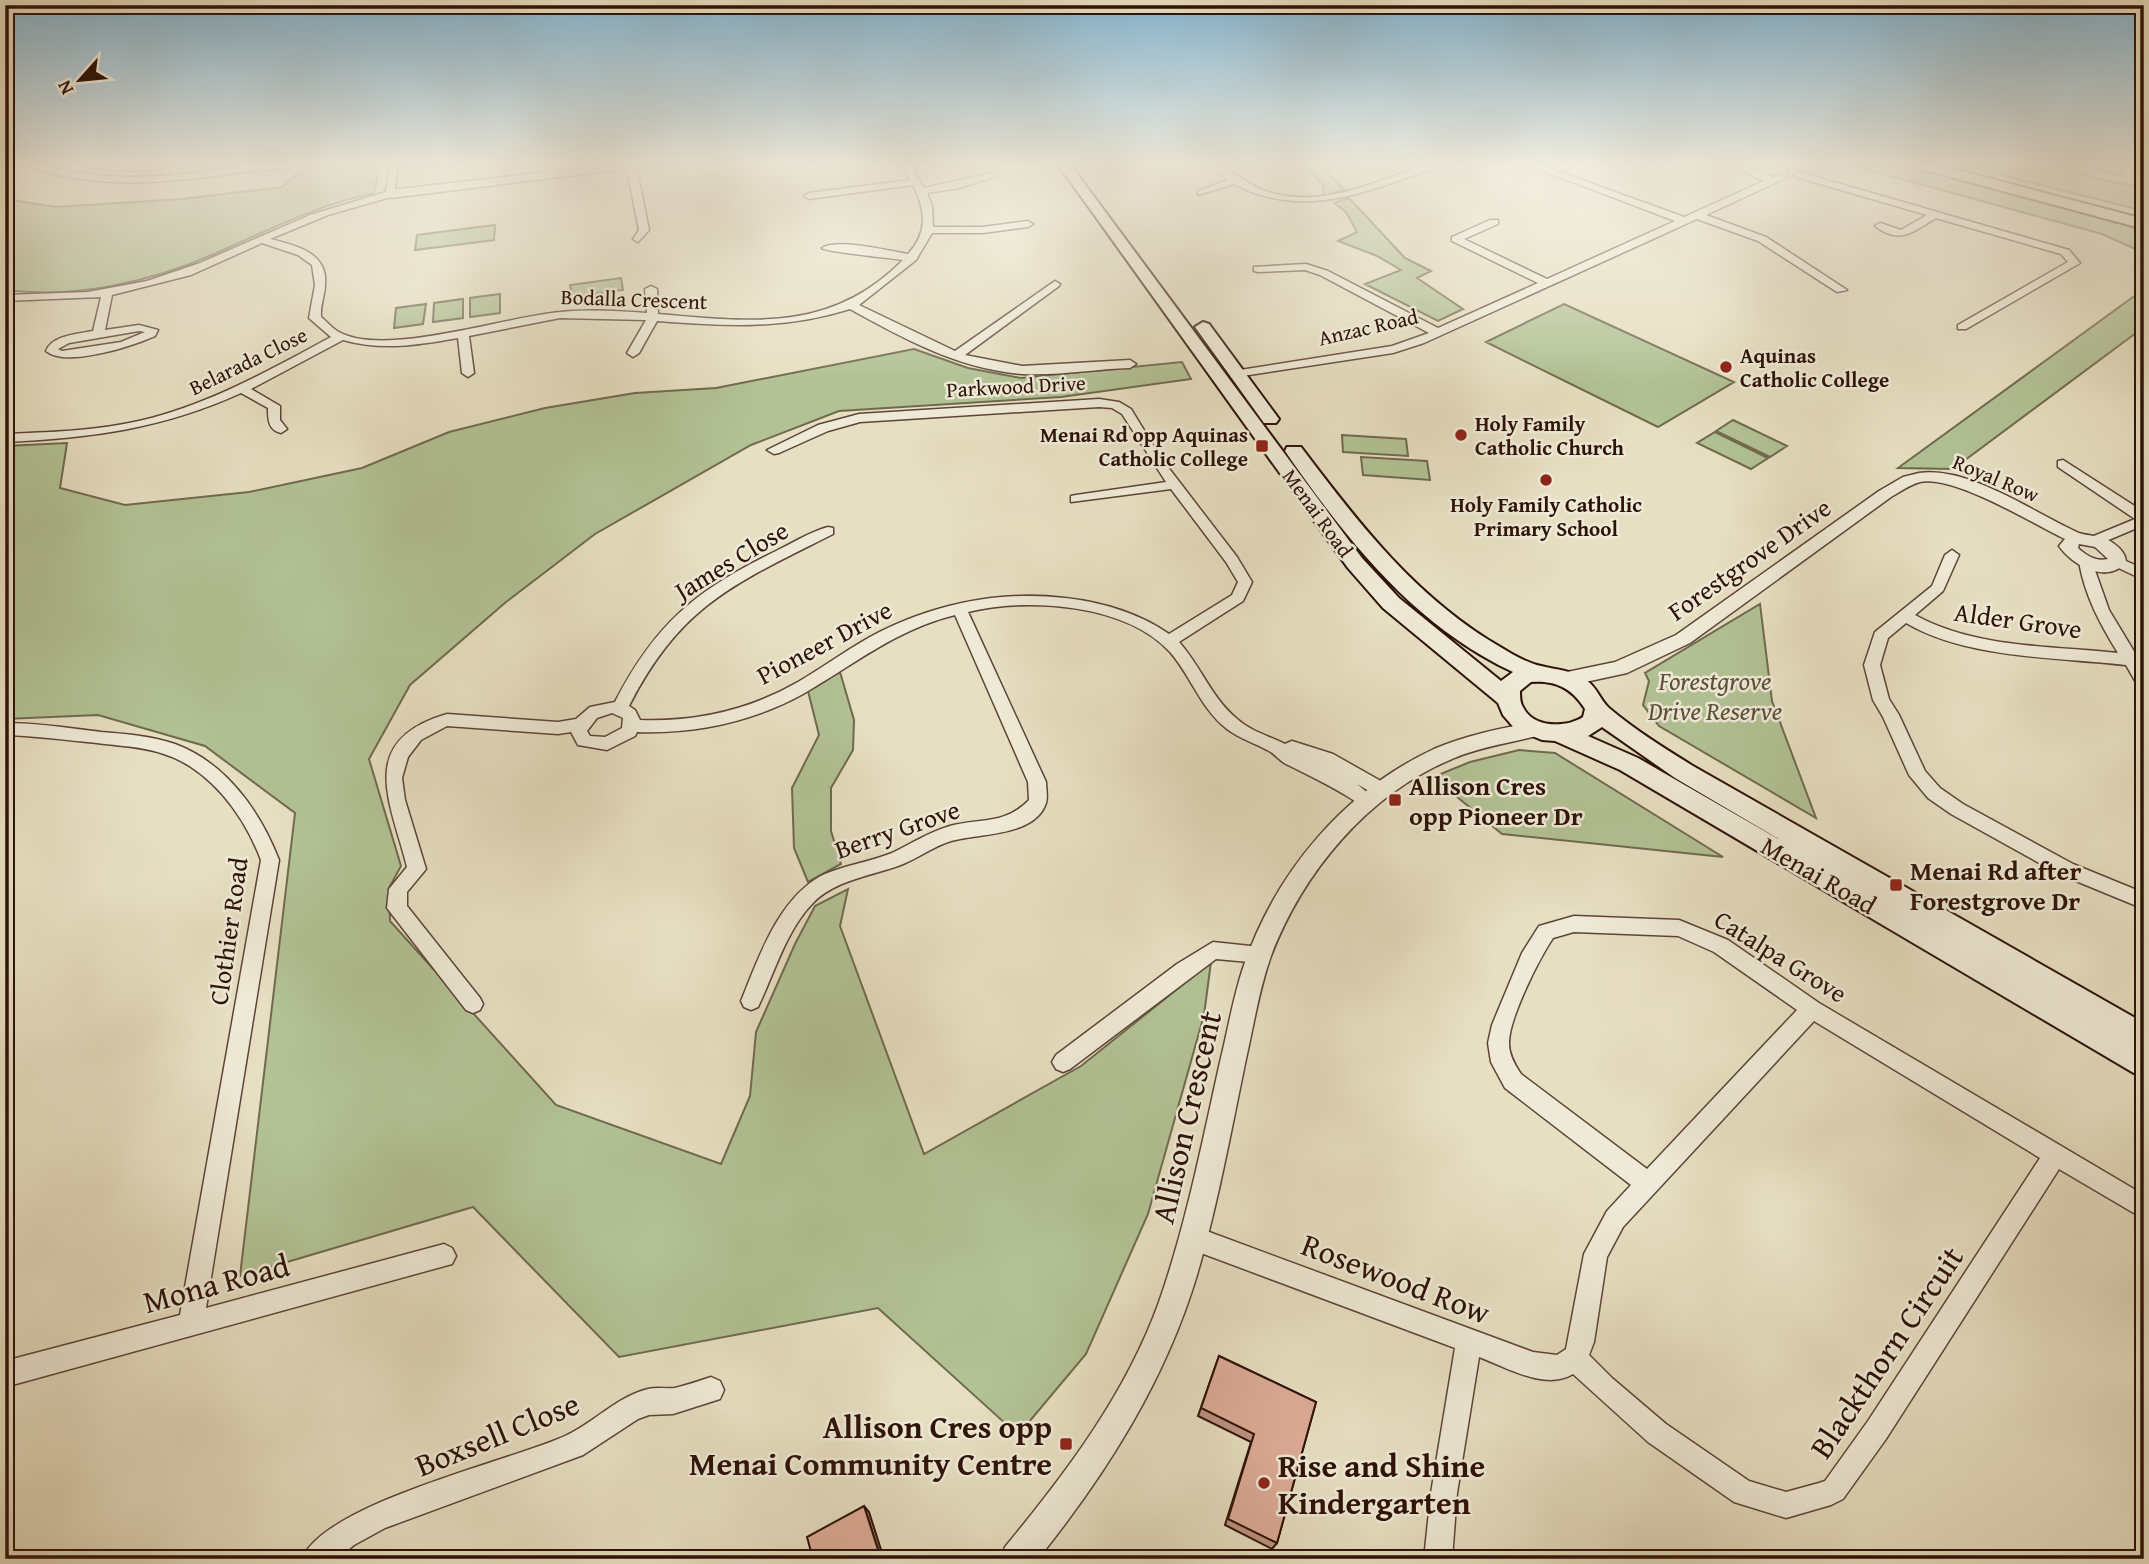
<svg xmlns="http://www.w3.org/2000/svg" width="2149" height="1564" font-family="'Gentium Book Plus',serif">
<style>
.green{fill:#b2c295;stroke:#706a4e;stroke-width:2}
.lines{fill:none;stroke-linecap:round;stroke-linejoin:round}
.minor-casing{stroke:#5c4536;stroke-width:3}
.tertiary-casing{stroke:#5c4536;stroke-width:3}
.secondary-casing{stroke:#2d1207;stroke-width:4}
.primary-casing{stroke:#2d1207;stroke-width:4}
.minor{fill:#efead7;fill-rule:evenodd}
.tertiary{fill:#efead7;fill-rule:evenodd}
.secondary{fill:#efead7;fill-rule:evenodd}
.primary{fill:#e7dfc2;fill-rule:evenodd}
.wall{fill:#be9382;stroke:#2d1207;stroke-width:2}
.shaded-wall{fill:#9b786a;stroke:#2d1207;stroke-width:2}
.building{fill:#ddab97;stroke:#2d1207;stroke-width:2}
.poi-dot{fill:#8f2418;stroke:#efead7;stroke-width:2.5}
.labels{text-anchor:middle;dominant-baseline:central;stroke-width:5;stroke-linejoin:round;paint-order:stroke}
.far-street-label{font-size:21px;fill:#2d1207;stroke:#efead7}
.far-poi-label{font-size:21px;font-weight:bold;fill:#2d1207;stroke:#efead7;text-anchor:start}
.street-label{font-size:26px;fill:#2d1207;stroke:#efead7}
.park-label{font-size:26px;font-style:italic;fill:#5c5039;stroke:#efead7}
.poi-label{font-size:26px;font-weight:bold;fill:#2d1207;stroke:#efead7;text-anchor:start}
.near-street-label{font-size:32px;fill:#2d1207;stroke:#efead7}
.near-poi-label{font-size:32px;font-weight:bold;fill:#2d1207;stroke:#efead7;text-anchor:end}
</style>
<rect width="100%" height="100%" fill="#e7dfc2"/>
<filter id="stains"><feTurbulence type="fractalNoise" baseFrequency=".00286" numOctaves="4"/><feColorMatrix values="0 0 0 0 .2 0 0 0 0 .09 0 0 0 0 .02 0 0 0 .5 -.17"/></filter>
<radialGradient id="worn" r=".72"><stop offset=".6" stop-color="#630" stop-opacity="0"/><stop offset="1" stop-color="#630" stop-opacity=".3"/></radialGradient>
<path class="green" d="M83,163h105c-27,9 -80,14 -105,0z
M338,163h42l-6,30c-61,13 -104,37 -160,61 -63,28 -140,45 -209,36v-91l51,8 126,-8 100,-12 22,-20z
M1302,163h38l-14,8 18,19 -20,6 -1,-11z
M1843,163l41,5 19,-4 241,65v24l-42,-19z
M1954,163h98l54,18 38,5v25z
M1349,198l56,60 26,13 -14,7 46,31 -25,12 -73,-37 36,-14 -24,-14 -39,-15 19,-9 -11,-20 -12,-9z
M495,225l-1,15 -79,10 2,-15z
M621,278l2,12 -51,7 -2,-12z
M2144,289v38l-191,142 -55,-1z
M500,294v19l-30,4v-19z
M463,299v19l-30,4 1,-19z
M426,304l-3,20 -29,4 2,-20z
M1564,304l170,78 -76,45 -172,-85z
M914,349l54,19 53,10 161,-16 9,17 -130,18 -222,14 -88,34 -156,89 -89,68 -96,83 -41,74 32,107 -12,22 1,33 166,184 165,59 29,-68 6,-64 39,-88 20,-38 33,-17 -8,37 84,228 157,-88 130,-104 -7,53 -56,199 -62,140 -68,81 -140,-127 -259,49 -146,-150 -233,69 55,-463 -90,-67 -107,-31 -93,4v-273l62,-3 -7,45 65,17 124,-13 113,-24 87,-36 96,-24 90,-15 81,-5z
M1733,420l54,26 -17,11 -54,-26z
M1715,432l53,26 -17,11 -54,-26z
M1342,435l64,4 2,17 -65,-4z
M1361,457l66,4 3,19 -67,-5z
M1760,604l12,97 44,117 -157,-92 -16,-21 6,-24 -4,-8z
M840,672l14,48 -1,30 -22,38v43l10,33 -33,18 -14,-34 -2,-60 27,-53 -11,-44z
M1519,750l36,3 168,104 -221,-23 -69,-57 37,-15z"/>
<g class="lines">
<defs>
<path id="minor" d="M36,163c59,17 106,16 167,9 32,-4 66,-11 98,-9 -12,7 -34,6 -48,8 -74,10 -148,21 -220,-3l-2,-2z
M389,163h9l-4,33 -66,19 -58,24c24,6 58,13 55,45 0,11 -5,21 -4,33 5,4 10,10 16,14 46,28 170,-15 224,-19 28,-3 57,-1 86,1l-2,-24 6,-3 6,3 1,25c94,8 173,19 245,-54 -13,-2 -76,-8 -81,-12 16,-10 67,3 86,6 20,-22 18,-43 5,-69l-104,14 -5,-3 5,-3 101,-13 -9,-17h9l14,25 68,-15 5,3 -38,12 -32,5 5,13 1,21h50l45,-6 5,3 -5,3 -45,6h-51l-16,27 -57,45 96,46 100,-70 5,3 -1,2 -94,69 57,11 108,-6 6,4 -6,4c-36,1 -72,8 -108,6 -63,-5 -118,-35 -172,-65 -67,21 -124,17 -193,12l-18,32 -6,4 -6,-4 19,-33 -86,-2 -91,18 5,37 -6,4 -6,-4 -4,-35c-39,7 -77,13 -115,2l-92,49 29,17v14l7,9 -6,4c-13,-3 -13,-14 -13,-25l-27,-15c-79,36 -150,45 -236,49v-8c45,-2 90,-3 134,-13 69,-16 131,-51 192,-84l-22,-19 6,-33 -3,-20 -14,-10 -36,-12 -71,32 -79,20 -7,35 34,-5 19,5 -3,6c-23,10 -89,32 -109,15 6,-16 32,-17 47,-20l8,-34 -96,4v-6l83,-3 59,-11 53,-18 110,-48 76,-23zM139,331l6,1 -24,10 -59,9 -4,-2 11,-6z
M629,163l7,2 13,65 -11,12 -5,-3 6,-9 -13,-65z
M1206,163c17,-1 42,23 62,29 53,17 112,-11 161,-29h13c-12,9 -31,13 -45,18 -55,20 -109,32 -163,3l-36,11v-4l30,-11z
M1523,163h12l149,54 80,-36 -40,-18h11l37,14 16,-4v4l-82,38 60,22 81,53 -10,2 -79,-51 -61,-22 -273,124 -31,10 -157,24 -2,-3 6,-4 152,-24 37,-13 -109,-58 -15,-5 -47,2 -4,-1v-4l52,-3 22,7 110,57 100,-45 -86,-42v-4l38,-17h8v4l-34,15 83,40 128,-58z
M2055,163h13l55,14 1,-7 10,-7h10l-12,10 1,6 11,2v6l-51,-10z
M1799,172l270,78 11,13 -114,66h-8v-4l110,-63 -7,-8 -125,-36c-23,14 -36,27 -61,8l5,-3 21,7 26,-15 -131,-38 -2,-2z
M1099,399l20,3 12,7 30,49 76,99 15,25 -9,19 -64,41c21,23 32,55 57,76 14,13 33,18 49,26l7,-3 41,13 53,30 3,5 -3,5h-12l-17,-10 19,16 -3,5h-12c-25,-17 -49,-28 -75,-41 -6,-3 -10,-9 -17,-13 -14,-8 -29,-12 -42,-22 -26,-20 -36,-53 -57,-77 -44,-48 -142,-55 -202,-40l78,170c0,6 2,15 0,21 -11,34 -68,30 -95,38 -17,5 -31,16 -48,23 -30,12 -68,15 -91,40 -26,27 -38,70 -54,103l-7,3 -7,-3 -3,-6c18,-44 38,-105 84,-127 21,-9 45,-12 67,-21 19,-9 37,-21 58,-27 31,-8 55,-1 79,-26l-1,-18 -73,-167c-58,14 -102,50 -152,79 -51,28 -108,40 -166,38l-2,4 -28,14 -29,-5 -7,-13 -13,2 -111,-8 -26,14 -13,17 -6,21 3,22 21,69 -19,23v14l73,92 3,6 -3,6 -7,3 -7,-3 -79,-102 2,-19 18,-22c-16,-65 -52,-126 40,-153l111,8 18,-3 14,-12 25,-5c40,-78 81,-112 159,-150 17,-8 35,-20 54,-25l5,1v6c-97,49 -152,70 -204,172l6,4 5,10c56,2 109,-10 158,-38 24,-14 47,-31 72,-45 59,-32 128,-47 195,-39 36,4 74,15 104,36l63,-39 6,-13 -12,-20 -55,-73 -100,13v-6l5,-1 90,-13 -44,-68 -10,-6 -13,-1 -239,15 -32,9 -49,22 -5,1 -7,-4 51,-25 41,-11zM612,713l11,5 -1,10 -17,9 -15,-1 -3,-5 10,-13z
M2063,460l81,52v13l-45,19h-10l-2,-3 2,-3 46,-19 -77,-52v-6z
M1952,550l7,5 -16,36 -28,24c59,33 137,31 203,38 -18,-29 -33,-57 -39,-91l2,-3h10l18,51 35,58v20l-6,-2 -12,-21c-71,-8 -158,-6 -220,-42l-18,15 -8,27 9,34 10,16 26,56 15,17 23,16 110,60 71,29v16l-85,-35 -108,-60 -23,-16 -19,-23 -26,-58 -10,-17 -9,-35 11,-33 57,-46 13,-31z
M2117,557l27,12v11l-32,-15 -2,-3z
M5,723c33,0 64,5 96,9 25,2 50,4 74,12 51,19 85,67 104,116l-73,448 238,-64 8,4 4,8 -4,8 -447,123v-26l175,-46 81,-455c-17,-45 -52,-93 -100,-107 -21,-7 -43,-7 -64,-10 -31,-3 -61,-7 -92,-8z
M1574,916l105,4 49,20 91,63 325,192v24l-85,-50 -173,270 -43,60 -12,6 -45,13 -52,-16 -86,-60 -75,-68c-28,17 -67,-7 -94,-17l-22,136 -5,66h-28l7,-66 24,-145 -262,-98 -8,-4 -4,-8 4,-8 8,-4 340,126 24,3 9,-6 18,-95 23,-43 24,-26 -126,-97 -14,-26 -3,-19 4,-18 30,-72 17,-27zM1574,932l104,4 36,16 83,58 -150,159 -126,-95c-6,-9 -12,-19 -12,-30 -1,-24 30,-85 44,-106zM1814,1021l226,137 -172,263 -43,60 -6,2 -33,9 -37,-11 -83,-57 -54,-46 -23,-23 5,-13 13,-85 16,-30z
M1213,942l47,5 7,2 3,6 -3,6 -7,2 -44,-4 -146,110 -7,3 -7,-3 -4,-7 4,-7 121,-91z
M711,1377l9,4 4,9 -4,9 -47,15 -24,1 -11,4 -55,36 -198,73 -31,17 -17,14h-35c23,-56 205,-97 263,-123 29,-13 51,-39 83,-47 9,-2 18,0 27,-1 12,-3 24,-7 36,-11z"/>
<path id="tertiary" d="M625,163h32l-6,3 -260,32 -6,-4 6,-4z
M1919,473c50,-7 115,40 160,60 9,3 18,2 27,6 9,4 20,13 20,23 -19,23 -54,3 -67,-16l6,-7c-33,-16 -111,-64 -145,-57 -11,3 -20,10 -29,15l-201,146 -63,30 -60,13 -7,-2 -3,-5 3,-5 7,-2 48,-10 61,-27 203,-144 24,-14zM2079,544l16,3 13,12c-12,3 -21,-3 -30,-11z
M1536,722l7,2 3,5 -3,5c-30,9 -62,12 -91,25 -84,35 -149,113 -181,197 -12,33 -17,68 -25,103 -15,72 -28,145 -49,216 -32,106 -90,198 -159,284h-37l4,-12c61,-74 121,-153 154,-245 27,-77 43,-159 61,-240 8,-32 13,-65 24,-97 32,-93 100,-174 190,-216 33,-14 68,-21 102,-27z"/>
<path id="secondary" d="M1057,163h12l293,395 37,40 102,83 12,-9c-99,-46 -167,-133 -228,-221l2,-4h14c58,77 116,152 201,201 11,7 26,15 39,18 16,4 31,4 45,14 11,7 14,20 23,28 26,22 55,40 84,58l451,257v56l-524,-309 -65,-29 -13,-1 -27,-11 -12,-14 -5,-12 -115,-95 -35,-40zM1531,682c24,-2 41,6 54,27l-2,8c-17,11 -50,11 -60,-10 -3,-4 -3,-11 -3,-16zM1602,727l73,51 124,73 -161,-93 -50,-22z
M1203,322l6,2 70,95 -3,4h-12l-69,-96z"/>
<path id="primary" d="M1907,163h24l213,56v10l-234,-63z"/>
</defs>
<use href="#minor" class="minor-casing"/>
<use href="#tertiary" class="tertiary-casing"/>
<use href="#secondary" class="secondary-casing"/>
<use href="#primary" class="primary-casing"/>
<use href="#minor" class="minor"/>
<use href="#tertiary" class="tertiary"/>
<use href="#secondary" class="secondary"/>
<use href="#primary" class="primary"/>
</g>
<path class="wall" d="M1219,1356l97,46 -39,141 -5,6 -47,-24 26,-83 -53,-26z"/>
<path class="shaded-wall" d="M864,1506l5,6 15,47h-3z"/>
<path class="building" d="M1219,1356l97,46 -39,141 -49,-24 26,-85 -53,-26z
M864,1506l17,53h-68l-6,-22z"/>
<linearGradient id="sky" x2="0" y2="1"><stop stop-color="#87b7d3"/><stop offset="0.43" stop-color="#f4f1e4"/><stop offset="1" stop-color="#f4f1e4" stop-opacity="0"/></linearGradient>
<rect width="2149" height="382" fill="url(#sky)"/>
<g class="poi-dot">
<circle cx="1726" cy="367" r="7"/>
<circle cx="1461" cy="435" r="7"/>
<rect x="1255" y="439" width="14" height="14" rx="3.5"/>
<circle cx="1546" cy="480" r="7"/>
<rect x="1388" y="793" width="14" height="14" rx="3.5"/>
<rect x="1889" y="878" width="14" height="14" rx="3.5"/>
<rect x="1059" y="1437" width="14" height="14" rx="3.5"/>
<circle cx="1264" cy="1483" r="7"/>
</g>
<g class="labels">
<g class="far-street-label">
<text transform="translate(634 299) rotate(2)">Bodalla Crescent</text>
<text transform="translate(1368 327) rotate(-13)">Anzac Road</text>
<text transform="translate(248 361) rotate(-26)">Belarada Close</text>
<text transform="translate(1016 386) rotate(-3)">Parkwood Drive</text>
<text transform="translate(1996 478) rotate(23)">Royal Row</text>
<text transform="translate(1318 513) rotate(54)">Menai Road</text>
</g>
<g class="far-poi-label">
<text x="1740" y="355">Aquinas<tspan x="1740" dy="24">Catholic College</tspan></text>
<text x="1475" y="423">Holy Family<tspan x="1475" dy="24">Catholic Church</tspan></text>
<text x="1248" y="434" text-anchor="end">Menai Rd opp Aquinas<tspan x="1248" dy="24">Catholic College</tspan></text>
<text x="1546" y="504" text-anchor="middle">Holy Family Catholic<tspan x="1546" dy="24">Primary School</tspan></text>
</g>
<g class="street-label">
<text transform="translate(1749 559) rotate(-35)">Forestgrove Drive</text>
<text transform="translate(731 560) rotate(-31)">James Close</text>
<text transform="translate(2018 620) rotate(8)">Alder Grove</text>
<text transform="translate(824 642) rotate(-28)">Pioneer Drive</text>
<text transform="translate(897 829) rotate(-19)">Berry Grove</text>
<text transform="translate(1819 875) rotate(30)">Menai Road</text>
<text transform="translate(228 931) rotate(-82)">Clothier Road</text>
<text transform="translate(1781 956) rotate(32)">Catalpa Grove</text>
</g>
<g class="park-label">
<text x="1715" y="680">Forestgrove<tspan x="1715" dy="30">Drive Reserve</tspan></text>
</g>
<g class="poi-label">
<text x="1409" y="785">Allison Cres<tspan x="1409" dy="30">opp Pioneer Dr</tspan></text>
<text x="1910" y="870">Menai Rd after<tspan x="1910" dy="30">Forestgrove Dr</tspan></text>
</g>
<g class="near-street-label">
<text transform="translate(1186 1117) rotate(-77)">Allison Crescent</text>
<text transform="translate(1396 1278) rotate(21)">Rosewood Row</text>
<text transform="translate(216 1283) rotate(-15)">Mona Road</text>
<text transform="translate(1886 1352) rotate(-56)">Blackthorn Circuit</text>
<text transform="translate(497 1434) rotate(-22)">Boxsell Close</text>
</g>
<g class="near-poi-label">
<text x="1052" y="1426">Allison Cres opp<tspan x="1052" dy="37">Menai Community Centre</tspan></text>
<text x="1278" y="1465" text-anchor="start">Rise and Shine<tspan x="1278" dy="37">Kindergarten</tspan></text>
</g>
</g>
<rect width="2149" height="1564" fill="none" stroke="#e7dfc2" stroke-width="28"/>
<rect x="7" y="7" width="2135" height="1550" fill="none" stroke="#2d1207" stroke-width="3.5"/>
<rect x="14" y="14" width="2121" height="1536" fill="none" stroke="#2d1207" stroke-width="2"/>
<g transform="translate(80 80) rotate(243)" stroke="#efead7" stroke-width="5" paint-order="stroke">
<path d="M0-5L12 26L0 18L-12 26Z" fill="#2d1207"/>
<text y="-10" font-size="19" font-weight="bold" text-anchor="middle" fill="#2d1207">N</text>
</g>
<rect width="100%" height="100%" filter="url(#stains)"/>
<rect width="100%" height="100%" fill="url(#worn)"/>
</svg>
